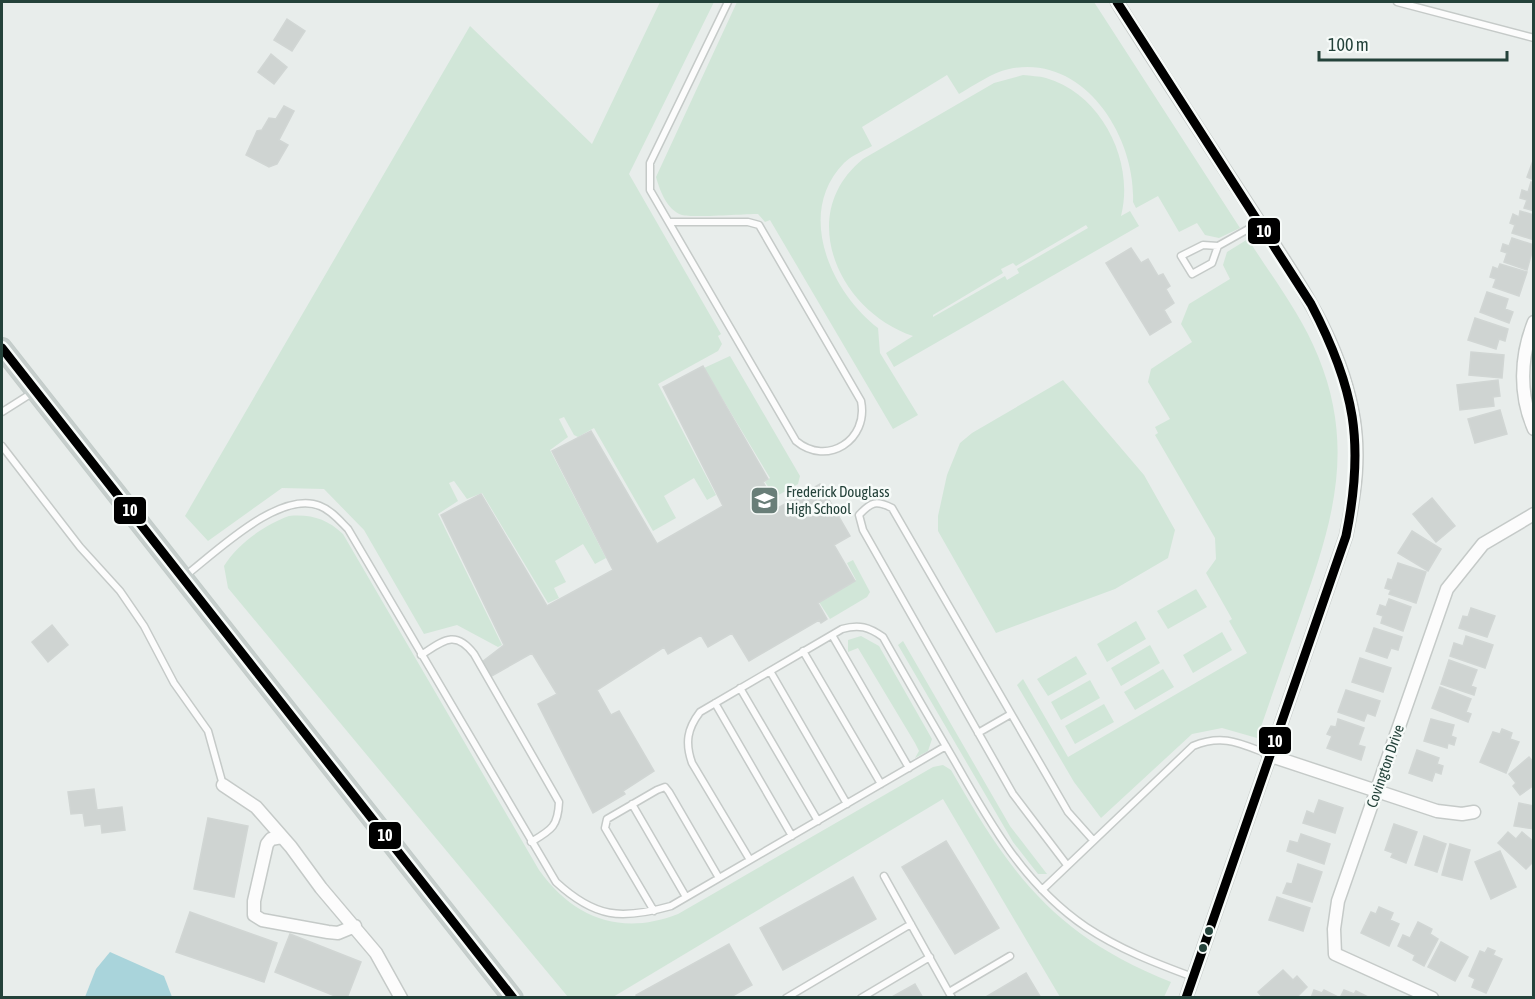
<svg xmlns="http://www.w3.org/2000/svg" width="1535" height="999" font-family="'Asap Condensed',sans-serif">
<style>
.green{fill:#d1e6d8;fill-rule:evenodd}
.water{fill:#a9d4db}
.building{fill:#cfd4d2;stroke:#d1d6d4;stroke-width:1.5}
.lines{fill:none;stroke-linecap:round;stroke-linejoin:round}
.service-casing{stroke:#c5cac8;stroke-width:9}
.minor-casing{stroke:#c5cac8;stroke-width:15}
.trunk-casing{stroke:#c3ccc9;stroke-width:22}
.service{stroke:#fcfcfc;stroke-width:6}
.minor{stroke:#fcfcfc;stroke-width:12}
.trunk{stroke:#c6cecc;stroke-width:20}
.bus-1-casing{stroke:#f7fbf9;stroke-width:14}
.bus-1{stroke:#000;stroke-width:9}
.bus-dot{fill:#24423a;stroke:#f7fbf9;stroke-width:2}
.labels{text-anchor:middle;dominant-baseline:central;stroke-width:5;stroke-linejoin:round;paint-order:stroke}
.poi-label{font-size:15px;fill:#24423a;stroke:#f7fbf9;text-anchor:start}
.street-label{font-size:15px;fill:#24423a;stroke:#f7fbf9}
.line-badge{stroke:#f7fbf9;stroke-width:2}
.badge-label{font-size:16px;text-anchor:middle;font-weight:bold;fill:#fff}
</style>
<rect width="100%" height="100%" fill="#e8edeb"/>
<path class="green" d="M660,2h54l-85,172 92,160 -3,2 4,8 -4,7 -60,33 58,111 -9,5 -13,-22 -30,18 12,22 -23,13 -59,-103 -16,9 -4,-2 -10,-18 -5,2 9,18 -18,13 56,108 -11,6 -12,-20 -28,17 11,21 -12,6 5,10 -11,5 -66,-110 -15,6 -13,-18 -5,2 9,18 -20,13 64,131 -4,2 -41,-22 -33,9 -60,-104 -40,-41 -42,-1 -74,53 -23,-25 285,-490 122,118z
M737,2h357l146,226 -21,10 -14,-3 -8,-12 -18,9 -21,-36 -22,12 -3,-6c3,-65 -49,-149 -124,-133 -18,4 -34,16 -50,25l-12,-19 -85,52 10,19c-9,5 -21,10 -28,17 -49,50 -13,129 34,165l2,25 38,62 -25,14 -123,-209 -5,2 -7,-8c-15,0 -65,4 -76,1 -15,-5 -22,-24 -26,-38z
M1023,75c8,1 16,1 23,3 56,16 89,84 75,138l9,-5 9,15 -245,141 -8,-14 27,-17c-73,-24 -119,-121 -50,-177l131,-76zM1086,225l2,3 -71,41 2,4 -12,7 -2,-4 -72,41v-2l70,-42 -2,-4 12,-6 3,3z
M1248,239c24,38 53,75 70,117 39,95 13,171 -19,262 -14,40 -28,80 -42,120l-35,-10 -30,6 -91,84 -27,-36 -57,-97 6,-6 45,78 179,-104 -18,-32 3,-2 -26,-46 10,-14 -1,-21 -60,-103 3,-2 -3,-6 15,-8 -22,-37 3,-13 41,-27 -11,-18 8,-20 41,-25 -7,-14 4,-13z
M730,356l70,120 -2,8 -23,13 -10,-15 5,-4 -66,-110z
M1063,380l81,95 31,55 -7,28 -53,31 -119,44 -58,-102v-15l9,-41 13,-32 12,-10z
M289,516c22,-2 38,3 54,18l196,336c35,49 83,66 139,44l255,-147 10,-2 8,5c60,105 103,165 220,212l-7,15h-104l-117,-198 -330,198h-45l-340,-409 -4,-22c13,-22 42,-42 65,-50z
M853,560l17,32 -3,5 -37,22 -11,-17 37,-22 -9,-17z
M1196,589l11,18 -39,22 -11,-18z
M1136,621l10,18 -39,23 -10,-18z
M1222,632l10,18 -39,23 -10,-18z
M861,636l18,10 53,93 -4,12 -13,7 4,-7 -4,-8 -57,-95 -10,4v-12z
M903,641l107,185 37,48h-9l-25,-32 -115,-197z
M1150,645l10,18 -39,23 -10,-18z
M1076,656l11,18 -39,22 -11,-17z
M1163,669l11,18 -39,23 -11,-18z
M1090,680l10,18 -39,22 -10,-18z
M1104,704l10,18 -39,22 -10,-18z"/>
<path class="water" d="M110,952l54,24 8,21h-87l11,-28z"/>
<path class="building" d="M287,19l18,12 -13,20 -18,-11z
M271,54l16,13 -13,17 -16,-12z
M284,106l10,5 -15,29 9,5 -11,19 -8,3 -23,-12 11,-24 5,-1 7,-12 7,1z
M1534,158v22l-7,-3z
M1531,182l3,1v28l-10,-3 3,-8 -7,-2 2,-8 6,2z
M1520,211l14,4v25l-22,-7 3,-8 -5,-2 3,-9 6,3z
M1512,238l22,7 -7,25 -23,-8 3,-9 -6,-2 2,-7 6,2z
M1131,248l10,15 7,-4 10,17 5,-2 7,12 -4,3 8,14 -10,7 7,12 -21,13 -44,-72z
M1500,264l27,8 -8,24 -26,-9 3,-8 -6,-2 3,-10 5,2z
M1487,292l21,7 -3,10 8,3 -4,11 -29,-11z
M1475,318l33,11 -3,12 -6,-2 -3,10 -28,-9z
M1471,352l33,3 -2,23 -33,-3z
M703,366l65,113 -5,3 15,26 42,-24 30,52 -16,9 21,36 -37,22 9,16 -6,4 -2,-3 -70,41 -17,-28 -24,14 -7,-12 -33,19 -4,-7 -67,43 14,25 8,-4 35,60 -31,20 2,3 -32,19 -55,-109 19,-10 -25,-41 -42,24 -8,-15 22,-17 -63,-130 40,-21 66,112 66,-36 -61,-119 39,-20 66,113 66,-38 -60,-119z
M1498,380l2,16 -7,1 1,9 -34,4 -3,-25z
M1500,410l7,24 -32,9 -7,-24z
M1432,498l23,28 -19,16 -23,-28z
M1412,531l29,18 -13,22 -30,-18z
M1398,563l28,9 -10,31 -27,-9 2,-4 -6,-2 3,-9 4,1z
M1389,599l22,8 -8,24 -22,-8 2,-7 -6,-2 3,-9 6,2z
M1471,608l24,8 -8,21 -28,-9 4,-12 5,1z
M52,625l16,20 -20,17 -16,-20z
M1374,628l28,9 -4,13 -7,-2 -4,10 -21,-7z
M1466,636l27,9 -8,23 -35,-12 4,-13 9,3z
M1360,658l31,10 -8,24 -31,-10z
M1449,660l28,10 -6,16 5,2 -2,7 -33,-11z
M1440,687l31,12 -5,13 5,2 -3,8 -36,-14z
M1346,690l34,11 -5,15 -8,-3 -3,8 -26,-9z
M1338,719l26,9 -6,17 7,2 -4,13 -34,-12 5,-12 -5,-2 4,-8 5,1z
M1431,719l23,6 -3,11 5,2 -2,7 -6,-2 -1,5 -23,-7z
M1502,729l10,4 -2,6 9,3 -13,31 -26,-11 13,-30 7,2z
M1417,750l22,8 -2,6 6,2 -2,8 -6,-2 -3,9 -23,-8z
M1529,757l5,6v22l-14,10 -7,-9 3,-3 -7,-9z
M94,789l3,21 25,-3 3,23 -23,3 -1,-9 -16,2 -2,-13 -12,1 -3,-22z
M1319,800l24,8 -8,25 -32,-10 4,-12 7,3z
M1519,803l15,3v23l-20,-3z
M208,818l40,8 -14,71 -40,-8z
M1394,824l23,8 -11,31 -15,-6 2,-4 -8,-3z
M1508,832l8,7 6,-7 12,10v19l-8,8 -28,-26z
M1301,834l29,10 -6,20 -37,-13 3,-10 8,2z
M1424,836l22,8 -9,28 -22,-7z
M946,841l53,87 -44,26 -53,-87z
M1450,844l20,6 -8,30 -20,-5z
M1500,851l16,36 -25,12 -16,-37z
M1298,864l24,8 -10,30 -29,-9 4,-10 5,1z
M853,877l23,42 -93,51 -23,-42z
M1277,897l33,11 -7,23 -34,-11z
M1379,907l14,6 -3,7 9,4 -10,22 -28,-13 10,-21 5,2z
M190,912l87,31 -13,39 -88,-30z
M1418,922l14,7 -2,5 8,5 -14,27 -11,-6 2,-5 -17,-9 5,-11 7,3z
M290,934l71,28 -14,36h-7l-65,-26z
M1441,942l27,15 -13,24 -27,-14z
M729,944l23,41 -23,13h-92l-1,-3z
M1488,948l7,3 -2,4 9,4 -16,34 -14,-6 3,-8 -6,-3 11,-25 5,2z
M1283,970l10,10 4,-4 10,11 -11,11h-33l-5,-6z
M1026,973l15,25h-57z
M915,984l8,14h-33z
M1314,990l8,3 2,-3 12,6 -25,2z
M1344,990l10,4 2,-3 12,6 -28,1z"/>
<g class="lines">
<defs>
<path id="service" d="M1397,2l137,36
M669,222h79l11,3 102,176c8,39 -34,66 -65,40l-146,-251v-27l78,-161
M1218,246l-15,-1 -22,11 11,18 20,-11 6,-17 41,-23
M2,412l30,-19
M2,446l78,101 40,44 24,35 30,57 34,48 15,54
M185,576c30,-23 95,-87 135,-70 11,4 20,15 28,23l208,353c39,36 65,38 115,24l275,-160
M832,635l77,133
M803,651l78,133
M421,655c22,-14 34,-26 53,-1l85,148c-1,25 -8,28 -28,40
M770,671l77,133
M740,688l78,133
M715,703l77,133
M978,733l33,-19
M632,804l54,93
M750,860l-58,-97c-7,-20 -5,-34 8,-51l142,-83c17,-5 27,-2 41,8 23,41 47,82 71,123 35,62 71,126 132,167 33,22 69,36 107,50
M1067,865l-54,-71 -150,-264 -4,-15c12,-13 17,-15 33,-7l176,304 25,28
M884,876l68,122
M1042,890l151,-144c30,-12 46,-3 75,8
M654,911l-49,-83 2,-9 50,-29 8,-3 4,5 50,86
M949,992l61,-36
M786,998l125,-74
M861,998l69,-41"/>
<path id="minor" d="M1117,2c43,69 89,138 133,206 42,64 87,126 102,202 9,44 3,83 -6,126l-160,462
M1534,322c-14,35 -15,73 0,107
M1268,755l169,56 25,3 12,-2
M223,785l33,22 35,40 30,41 55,65 25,45
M282,837l-11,2 -4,5 -13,57v14l8,5 66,12 10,1 17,-7
M1432,998l-97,-44 -1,-25 4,-28 109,-312 36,-45 51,-30"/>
<path id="trunk" d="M2,348l511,650"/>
</defs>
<use href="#service" class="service-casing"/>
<use href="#minor" class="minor-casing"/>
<use href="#trunk" class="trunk-casing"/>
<use href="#service" class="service"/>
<use href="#minor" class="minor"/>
<use href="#trunk" class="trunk"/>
<defs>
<path id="bus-1" d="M1117,2l194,302c44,84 54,139 35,232l-160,462
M2,348l511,650"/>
</defs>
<use href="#bus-1" class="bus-1-casing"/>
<use href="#bus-1" class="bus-1"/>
</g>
<defs>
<symbol id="school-square" viewBox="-11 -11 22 22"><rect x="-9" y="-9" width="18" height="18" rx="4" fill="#697e78" stroke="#f7fbf9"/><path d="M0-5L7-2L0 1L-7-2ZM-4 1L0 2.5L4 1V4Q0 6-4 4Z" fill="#fff"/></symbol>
</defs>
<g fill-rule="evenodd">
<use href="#school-square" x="748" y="484" width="33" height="33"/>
</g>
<g class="bus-dot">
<circle cx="1209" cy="931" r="5"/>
<circle cx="1203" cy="948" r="5"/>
</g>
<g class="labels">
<g class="poi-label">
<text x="786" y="491">Frederick Douglass<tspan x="786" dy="17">High School</tspan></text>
</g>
<g class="street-label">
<text transform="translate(1385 766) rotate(-71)">Covington Drive</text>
</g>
</g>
<g class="line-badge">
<rect x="1247" y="217" width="34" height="28" rx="6" fill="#000"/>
<rect x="113" y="496" width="34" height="29" rx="6" fill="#000"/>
<rect x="1258" y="726" width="34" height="29" rx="6" fill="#000"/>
<rect x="368" y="821" width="34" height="29" rx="6" fill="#000"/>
</g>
<g class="badge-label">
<text x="1264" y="237">10</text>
<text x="130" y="516">10</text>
<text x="1275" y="747">10</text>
<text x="385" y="841">10</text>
</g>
<rect width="1535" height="999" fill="none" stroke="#24423a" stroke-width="6"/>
<path d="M1319 51v9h188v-9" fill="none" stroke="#24423a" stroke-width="3"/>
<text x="1328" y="51" font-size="18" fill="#24423a" stroke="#f7fbf9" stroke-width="4.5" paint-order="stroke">100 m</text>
</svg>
